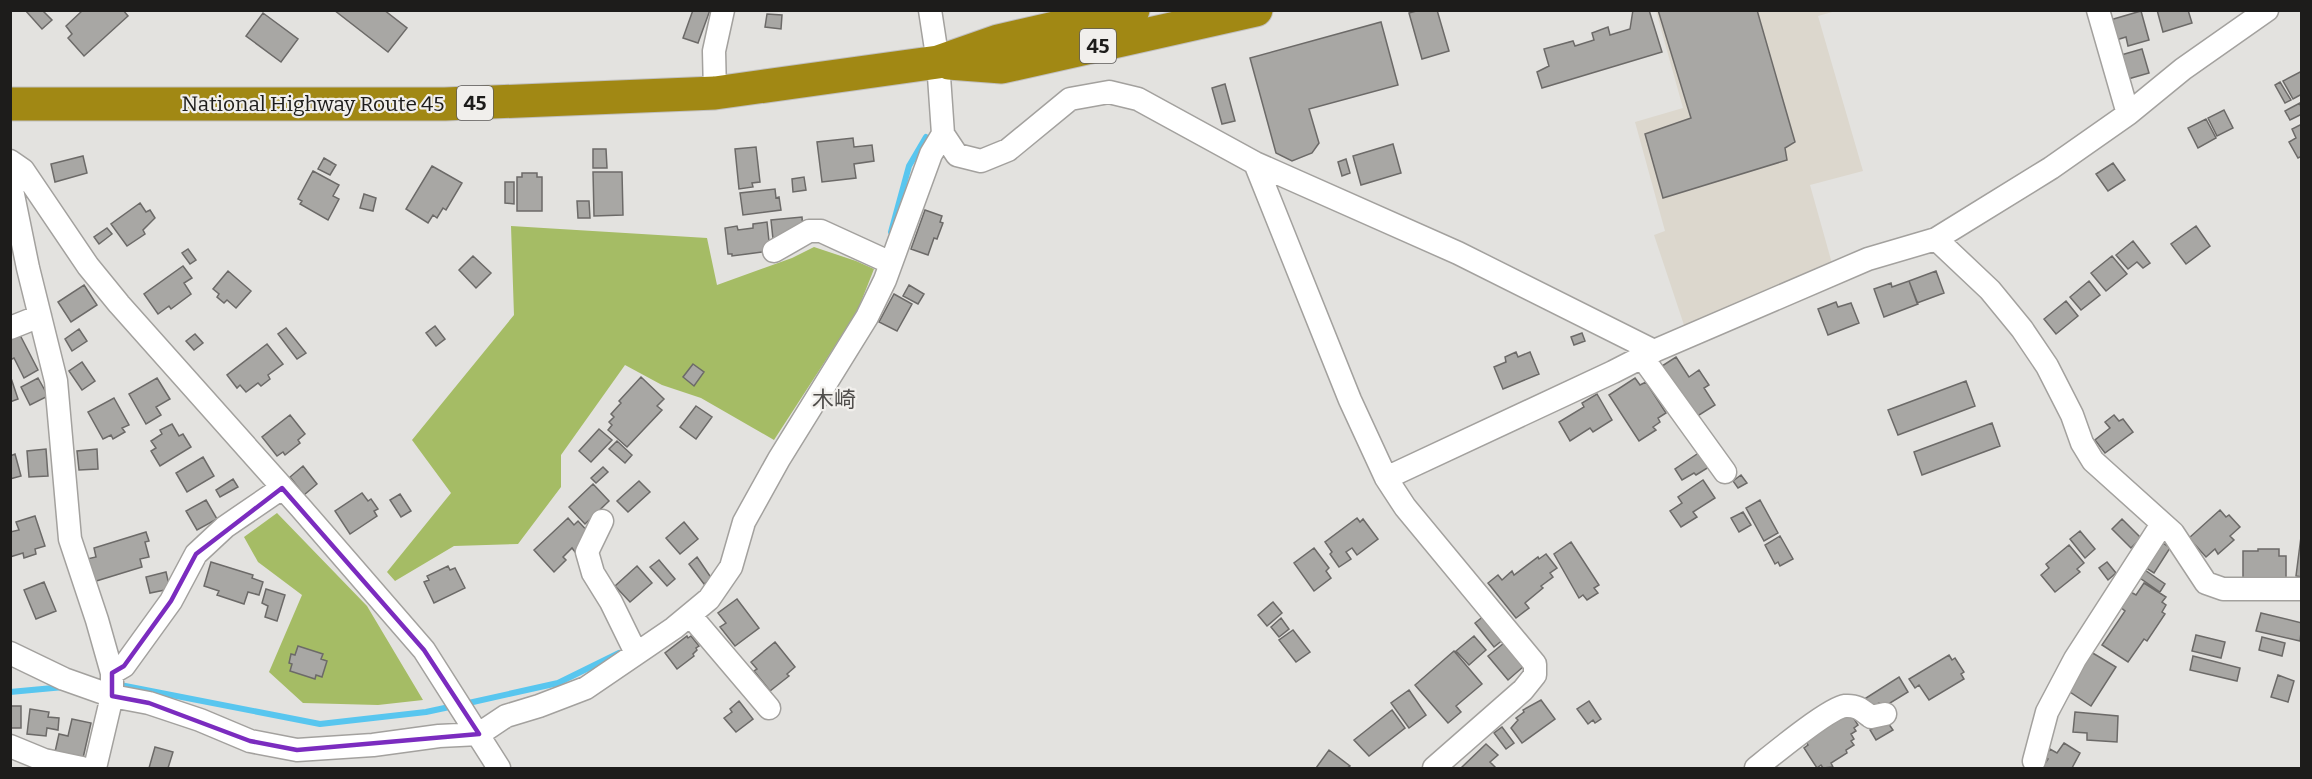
<svg xmlns="http://www.w3.org/2000/svg" width="2312" height="779" font-family="Bitter,'Noto Sans JP',serif">
<style>
.built{fill:#dcd7cd}
.forest{fill:#a5bc65}
.lines{fill:none;stroke-linecap:round;stroke-linejoin:round}
.stream{stroke:#58c6ef;stroke-width:6}
.building{fill:#a8a7a4;stroke:#6c6a68;stroke-width:1.5}
.minor-casing{stroke:#a3a19e;stroke-width:25}
.highway-casing{stroke:#c0bfbf;stroke-width:35}
.minor{stroke:#fff;stroke-width:22}
.highway{stroke:#a18814;stroke-width:33}
.marked{fill:none;stroke:#7b2cbf;stroke-width:4.5;stroke-linejoin:round}
.labels{text-anchor:middle;dominant-baseline:central;stroke-width:4.5;stroke-linejoin:round;paint-order:stroke}
.shield{fill:#f1efec;stroke:#5d5b5a;stroke-width:1.5}
.shield-label{font-size:20px;font-weight:bold;fill:#1d1c1b}
.street-label{font-size:21px;fill:#1d1c1b;stroke:#f1efec}
.neighbourhood-label{font-size:22px;fill:#4f4d4b;stroke:#f1efec}
</style>
<rect width="100%" height="100%" fill="#e3e2df"/>
<path class="built" d="M1656,11h180l-18,5 45,155 -53,14 23,82 -149,58 -30,-90 11,-4 -30,-109 48,-14z"/>
<path class="forest" d="M511,226l196,12 10,47 75,-27 22,-11 42,14 18,8 -17,43 -83,128 -73,-42 -39,-13 -37,-20 -64,90v32l-43,57 -64,2 -59,35 -8,-9 64,-79 -39,-53 102,-125z
M277,513l90,93 56,94 -45,5 -75,-2 -34,-31 33,-77 -44,-33 -14,-25z"/>
<g class="lines">
<path class="stream" d="M891,232l18,-66 17,-29
M115,684l205,40 106,-12 28,-6
M10,692l54,-5
M464,704l94,-21 61,-30"/>
</g>
<path class="building" d="M25,10h17l10,10 -10,9z
M83,10h40l5,6 -44,40 -16,-18 4,-4 -6,-8z
M334,10h50l23,18 -19,24z
M693,10h17l-12,33 -15,-5z
M1420,10h17l12,41 -27,8 -13,-46z
M1633,10h16l13,42 -120,36 -5,-16 12,-6 -5,-17 29,-8 2,5 19,-6 -2,-7 16,-6 2,8 20,-6z
M1658,10h99l38,132 -10,6 2,12 -124,38 -18,-64 46,-16z
M2157,10h31l4,13 -29,9z
M2141,11l8,29 -21,6 -2,-9 -10,3 -6,-20z
M263,13l35,26 -17,23 -35,-26z
M767,14l15,1 -1,14 -16,-2z
M1381,22l17,63 -89,24 10,34 -7,10 -20,8 -16,-8 -26,-95z
M2142,49l7,24 -21,6 -7,-24z
M2302,71v23l-9,5 -10,-18z
M2280,82l11,18 -6,3 -10,-18z
M1225,84l10,37 -13,3 -10,-36z
M2300,103l2,11 -12,6 -5,-9z
M2224,110l9,18 -16,8 -9,-18z
M2206,119l10,19 -18,10 -10,-20z
M2302,124v32l-4,2 -9,-16 7,-4 -4,-9z
M853,138l1,9 18,-2 2,16 -20,3 2,14 -34,4 -5,-40z
M1393,144l8,29 -40,12 -8,-29z
M756,147l4,35 -8,1 1,4 -14,2 -4,-40z
M593,149h13l1,19h-14z
M83,156l4,17 -32,9 -4,-18z
M324,158l12,7 -6,10 -12,-6z
M1346,159l4,14 -8,3 -4,-14z
M2113,163l12,17 -17,11 -12,-17z
M432,166l30,17 -16,27 -3,-2 -6,10 -4,-3 -5,8 -22,-14z
M313,171l26,14 -6,11 6,3 -11,21 -28,-16 2,-3 -4,-2z
M593,172h29l1,43 -29,1z
M522,173h15v4h5v34h-25v-34h5z
M804,177l2,13 -13,2 -1,-13z
M505,182h9v22l-9,-1z
M775,189l1,9 3,-1 2,13 -38,5 -3,-22z
M364,194l12,4 -3,13 -13,-3z
M577,201h12l1,17h-12z
M140,203l6,9 4,-2 5,8 -12,12 2,4 -18,12 -16,-22z
M925,210l17,6 -2,6 3,1 -6,16 -3,-1 -6,17 -17,-6z
M802,217l1,13 -30,9 -2,-19z
M767,222l3,29 -38,5v-2h-4l-3,-26 12,-2 1,4 15,-2v-4z
M2196,226l14,20 -24,18 -15,-20z
M107,228l5,6 -13,10 -5,-7z
M2133,241l17,22 -7,5 -6,-6 -9,7 -12,-14z
M188,249l8,11 -6,4 -8,-11z
M473,256l18,17 -15,15 -17,-18z
M2112,256l15,18 -21,17 -15,-18z
M183,266l9,12 -8,5 7,11 -20,15 -2,-3 -11,8 -14,-20z
M228,271l23,20 -15,17 -9,-8 -3,3 -7,-6 2,-3 -6,-5z
M1936,271l8,22 -27,10 -8,-22z
M1909,281l9,23 -34,13 -10,-28 17,-6 1,4z
M2089,281l11,14 -19,15 -11,-13z
M84,285l13,20 -26,17 -13,-20z
M909,285l15,9 -6,10 -15,-8z
M894,294l18,10 -15,27 -18,-9z
M2066,301l12,15 -22,18 -12,-15z
M1836,302l2,5 13,-4 8,20 -31,12 -10,-26z
M435,326l10,13 -9,7 -10,-13z
M286,328l20,25 -9,6 -19,-25z
M79,329l8,12 -15,10 -7,-12z
M1582,333l3,8 -11,4 -3,-8z
M195,334l8,9 -9,7 -8,-9z
M20,335l18,35 -14,8 -10,-20 -4,2v-20z
M267,344l16,20 -15,11 2,4 -9,7 -3,-3 -12,9 -6,-7 -3,3 -10,-13z
M1516,352l2,5 12,-5 9,22 -36,15 -9,-22 12,-5 -1,-5z
M1676,357l13,20 10,-7 10,15 -5,3 11,17 -19,12 -34,-51z
M82,362l13,19 -13,9 -13,-19z
M693,364l11,8 -10,14 -11,-9z
M10,375l8,24 -8,3z
M641,377l23,22 -7,7 5,4 -35,37 -19,-17 4,-5 -3,-3 5,-5 -3,-3 10,-11 -2,-2z
M38,378l10,18 -18,9 -9,-18z
M157,378l13,21 -14,8 5,8 -15,9 -17,-30z
M1635,378l5,7 6,-3 20,31 -8,5 2,4 -7,5 3,3 -17,11 -30,-46z
M1966,381l9,25 -77,29 -10,-25z
M1597,394l15,26 -19,12 -3,-4 -20,13 -11,-19 25,-15 -2,-4z
M114,398l15,27 -7,3 3,4 -12,7 -2,-4 -8,4 -15,-27z
M696,406l16,11 -16,22 -16,-12z
M290,415l15,19 -7,6 2,3 -15,12 -2,-3 -6,4 -15,-19z
M2114,415l5,6 4,-2 10,13 -28,21 -10,-13 15,-12 -5,-6z
M1992,423l8,23 -78,29 -8,-23z
M172,424l7,12 4,-2 8,13 -31,19 -9,-15 5,-3 -5,-7 11,-7 -2,-4z
M599,429l13,11 -21,22 -12,-11z
M617,441l15,14 -7,8 -16,-14z
M46,449l2,27 -19,1 -2,-26z
M97,449l1,20 -19,1 -2,-19z
M1700,452l9,15 -13,8 -2,-2 -12,7 -7,-11z
M15,454l6,22 -11,3v-23z
M203,457l11,19 -27,16 -11,-19z
M303,466l14,18 -13,11 -14,-18z
M603,467l5,5 -12,11 -5,-5z
M1741,475l6,8 -9,5 -5,-7z
M233,479l5,8 -18,10 -4,-7z
M1703,480l12,18 -22,14 4,5 -16,10 -11,-16 12,-8 -4,-6z
M639,481l11,11 -22,20 -11,-11z
M593,484l16,17 -24,23 -16,-17z
M362,493l6,8 3,-2 7,10 -4,2 3,5 -27,18 -15,-23z
M400,494l11,17 -10,6 -11,-17z
M206,500l11,19 -20,11 -11,-19z
M1760,500l18,33 -14,8 -18,-33z
M2220,510l6,7 3,-2 11,12 -10,9 4,4 -16,14 -3,-5 -9,8 -17,-19z
M1743,512l8,13 -12,7 -8,-14z
M35,516l10,30 -10,3 1,5 -12,4 -1,-5 -13,4v-25l9,-2 -3,-8z
M568,518l6,7 4,-4 14,15 -17,16 -3,-4 -9,9 3,3 -12,12 -20,-22z
M1357,518l3,4 3,-3 15,20 -21,16 -5,-7 -6,4 5,7 -12,8 -9,-13 2,-2 -7,-10z
M2122,519l19,19 -10,10 -19,-19z
M684,522l14,17 -18,15 -14,-16z
M2302,529v48l-6,-1z
M2080,531l15,18 -10,9 -15,-19z
M146,532l3,9 -4,1 4,15 -9,2 2,8 -49,15 -6,-23 9,-2 -2,-9z
M1780,536l13,23 -13,7 -2,-4 -3,2 -10,-19z
M2160,541l10,7 -16,25 -11,-7z
M1571,542l28,43 -5,3 4,5 -11,7 -4,-5 -4,3 -25,-44z
M2069,545l15,18 -7,6 3,3 -25,20 -14,-17 8,-7 -3,-4z
M1314,548l15,20 -3,3 5,7 -17,13 -20,-28z
M2258,549h21v7h7v24h-43v-29h15z
M1546,554l11,14 -7,5 3,4 -12,9 2,2 -18,15 4,5 -13,10 -28,-35 10,-8 4,5 10,-9 2,4 24,-18 1,2z
M697,557l15,22 -8,5 -15,-20z
M659,560l16,19 -8,7 -17,-19z
M211,562l42,13 -1,3 11,4 -4,13 -11,-3 -4,12 -27,-9 2,-4 -15,-5z
M2107,562l9,11 -8,7 -9,-12z
M448,566l2,4 5,-2 10,20 -31,15 -10,-21 5,-2 -2,-4z
M637,566l15,17 -22,19 -15,-16z
M2142,568l23,16 -5,8 -23,-16z
M166,572l4,17 -20,4 -4,-16z
M44,582l12,29 -20,8 -12,-29z
M2144,583l22,14 -4,5 4,3 -4,7 3,2 -18,27 -3,-2 -16,23 -26,-17 23,-34 -6,-5 10,-15 7,4z
M266,589l19,6 -8,26 -12,-4 3,-11 -6,-3z
M737,599l22,29 -24,18 -15,-19 6,-4 -8,-10z
M1273,602l9,11 -15,13 -9,-11z
M2261,613l41,10 -2,18 -44,-10z
M1485,615l19,24 -10,8 -19,-24z
M1281,618l8,11 -10,8 -8,-10z
M1293,630l17,22 -14,10 -17,-22z
M2196,635l29,7 -4,16 -29,-7z
M687,636l1,2 3,-2 8,10 -3,2 1,2 -4,4 1,2 -17,13 -12,-16z
M1474,636l12,14 -17,15 -13,-14z
M2262,637l23,6 -3,13 -23,-6z
M775,642l20,25 -8,7 2,2 -19,15 -16,-20 3,-2 -6,-7z
M1504,643l19,24 -15,13 -20,-24z
M298,646l25,8 -2,5 6,2 -5,16 -6,-2 -1,4 -25,-8 2,-7 -3,-1 2,-9 4,1z
M1454,651l28,33 -26,22 5,6 -13,11 -33,-38z
M2091,652l25,15 -25,39 -24,-16z
M1949,655l3,5 3,-2 9,14 -3,2 3,5 -35,21 -10,-15 -4,3 -6,-9z
M2193,656l47,12 -3,13 -47,-11z
M2278,675l16,6 -6,21 -17,-5z
M1899,677l9,15 -26,16 -3,-5 -7,4 -6,-9z
M1409,690l17,25 -17,13 -18,-25z
M1541,700l14,19 -33,24 -11,-15 7,-8 -2,-2 8,-6 -1,-2z
M739,701l14,18 -17,13 -12,-14 8,-6 -2,-3z
M1589,701l12,18 -6,4 -2,-3 -5,4 -11,-15z
M10,706h11v22h-10v3z
M30,709l19,3 -1,5 11,1 -1,12 -11,-2 -1,8 -19,-2z
M1392,710l13,18 -36,28 -15,-16z
M2075,712l43,4 -1,26 -30,-2v-7l-14,-1z
M1845,714h6l7,11 -4,3 2,3 -5,3 3,5 -3,2 3,4 -8,5 1,3 -16,10 2,4 -10,1 -2,-3 -4,3 -13,-20 4,-3 -4,-7z
M72,719l19,4 -8,35 -28,-6 4,-18 9,2z
M1886,720l7,10 -17,10 -6,-10z
M1502,727l12,16 -8,6 -12,-16z
M2064,743l16,10 -8,15h-30l6,-9 -3,-2 5,-8 7,4z
M1486,744l12,11 -8,7 6,6h-35z
M155,747l18,5 -5,16h-19z
M1329,750l21,16 -3,2h-31z"/>
<g class="lines">
<defs>
<path id="minor" d="M930,10l8,52 5,72 14,21 24,6 27,-11 62,-51 39,-7 29,7 117,64 203,90 196,98
M2098,10l30,104
M715,93l-1,-42 9,-41
M10,161l13,9 65,96 31,38 181,203 124,143 75,118
M1255,163l95,237 36,78 19,29 130,157v11l-12,15 -89,78
M10,180l18,88 28,113 14,158 27,81 15,53v23l-17,72
M1936,239l54,51 32,39 25,37 25,49 10,28 11,18 80,72 33,50 17,6h79
M774,251l35,-20h12l70,32
M10,328l30,-12
M1642,357l83,115
M1386,478l227,-106 41,-21 214,-92 68,-20 115,-71 77,-54 55,-45 84,-59
M602,521l-15,31 6,21 18,29 25,51
M690,615l79,93
M10,653l54,26 48,17 37,7 51,17 50,21 47,9 76,-5 66,-9 40,-2 27,-18 33,-10 47,-18 88,-60 35,-29 22,-32 13,-45 35,-63 88,-142 18,-37 46,-126 12,-20
M112,673l12,-7 47,-65 25,-47 29,-27 57,-39
M10,746l34,14 38,8
M2034,761l13,-49 28,-53 87,-135
M1756,768c15,-12 73,-60 89,-62 12,-1 17,4 26,11l14,-3"/>
<path id="highway" d="M949,63l53,4 254,-57
M10,104h435l270,-11 223,-31 60,-21 135,-31"/>
</defs>
<use href="#minor" class="minor-casing"/>
<use href="#highway" class="highway-casing"/>
<use href="#minor" class="minor"/>
<use href="#highway" class="highway"/>
</g>
<path class="marked" d="M282,488l142,162 55,84 -182,16 -47,-9 -101,-38 -37,-7v-23l12,-7 47,-65 25,-47z"/>
<g class="labels">
<g class="shield">
<rect x="1080" y="29" width="36" height="34" rx="4.5"/>
<rect x="457" y="86" width="36" height="34" rx="4.5"/>
</g>
<g class="shield-label">
<text x="1098" y="46">45</text>
<text x="475" y="103">45</text>
</g>
<g class="street-label">
<text x="313" y="104">National Highway Route 45</text>
</g>
<g class="neighbourhood-label">
<text x="834" y="399">木崎</text>
</g>
</g>
<rect width="2312" height="779" fill="none" stroke="#1d1c1b" stroke-width="24"/>
</svg>
